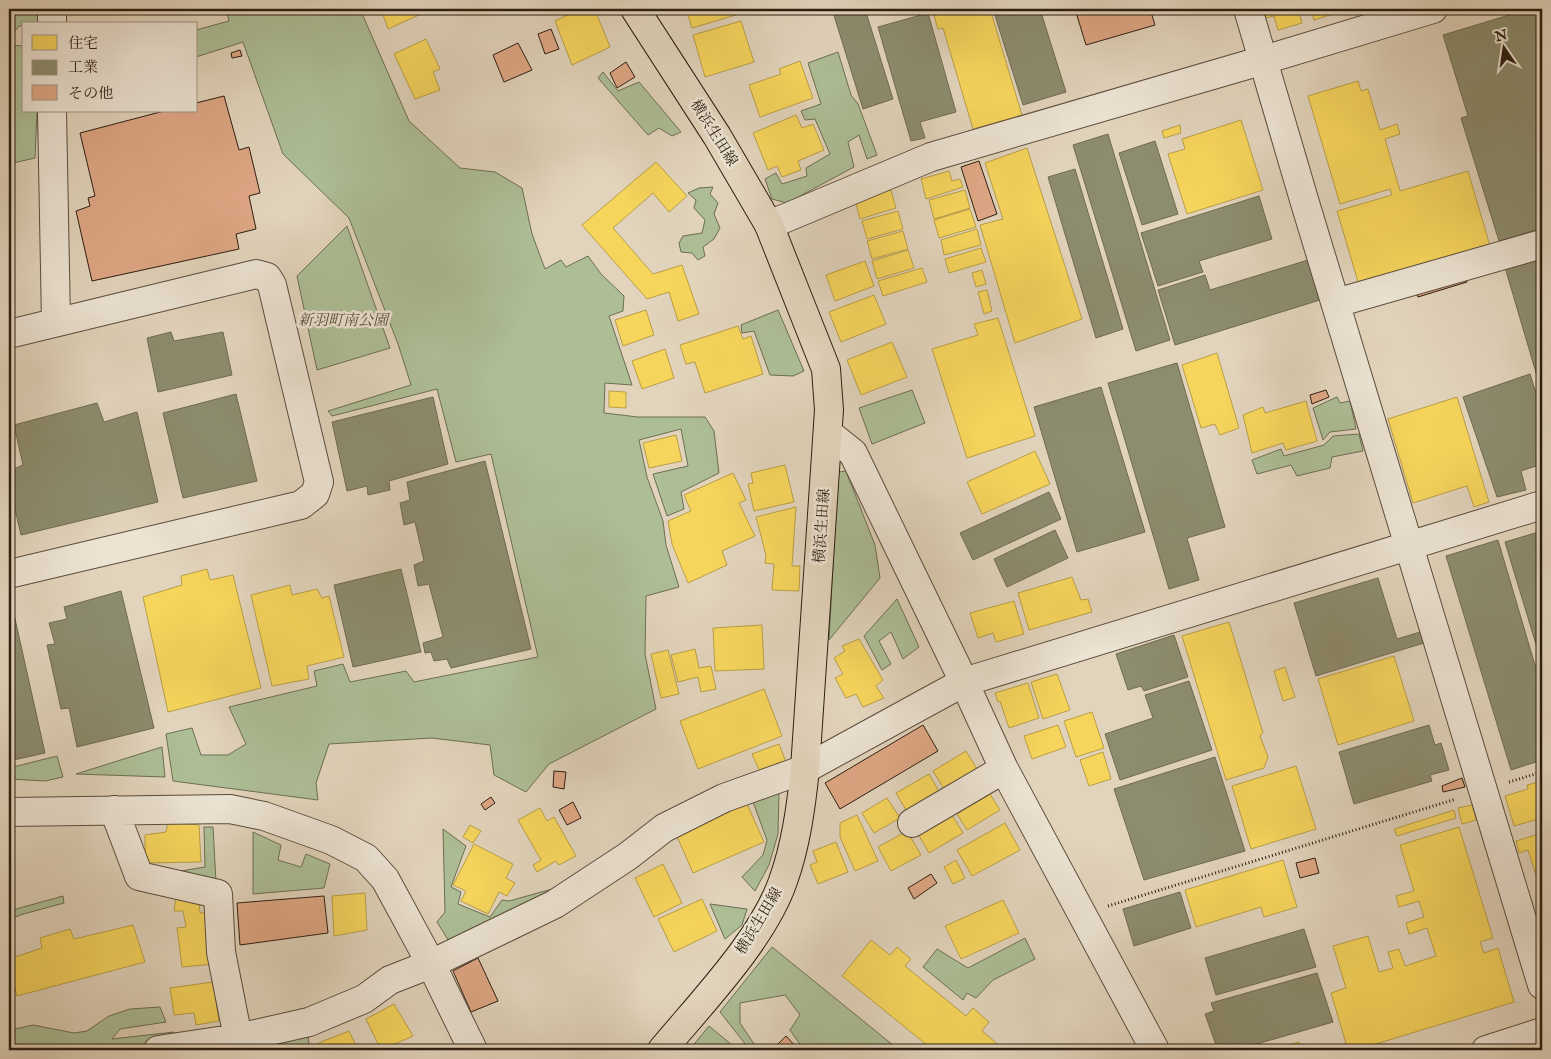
<svg xmlns="http://www.w3.org/2000/svg" width="1551" height="1059" font-family="'IM FELL English','Noto Serif JP',serif">
<style>
.green{fill:#adbe96;stroke:#6c6e54}
.homes{fill:#f6d55c;stroke:#b99e46}
.industry{fill:#8c8c6e;stroke:#6f6b52}
.building{fill:#dfa785;stroke:#2c1e11}
.lines{fill:none;stroke-linecap:round;stroke-linejoin:round}
.minor-casing{stroke:#5a4c3c;stroke-width:30}
.major-casing{stroke:#2c1e11;stroke-width:30}
.path{stroke:#2c1e11;stroke-width:3;stroke-dasharray:1 2.5;stroke-linecap:butt}
.minor{stroke:#ece3d3;stroke-width:28}
.major{stroke:#e2d4bc;stroke-width:28}
.labels{text-anchor:middle;dominant-baseline:central;stroke-width:5;stroke-linejoin:round;paint-order:stroke}
.street-label{font-size:15px;fill:#2c1e11;stroke:#ece3d3}
.park-label{font-size:15px;font-style:italic;fill:#534e39;stroke:#ece3d3}
</style>
<rect width="100%" height="100%" fill="#e2d4bc"/>
<filter id="stains"><feTurbulence type="fractalNoise" baseFrequency=".004" numOctaves="4"/><feColorMatrix values="0 0 0 0 .2 0 0 0 0 .09 0 0 0 0 .02 0 0 0 .5 -.17"/></filter>
<radialGradient id="worn" r=".72"><stop offset=".6" stop-color="#630" stop-opacity="0"/><stop offset="1" stop-color="#630" stop-opacity=".3"/></radialGradient>
<path class="green" d="M9,9h31l-1,15h-15v2h-5l-10,13z
M226,9h134l49,112 51,47 35,4 27,16 10,46 13,35 16,-9 5,7 22,-11 13,18 23,22 -1,15 -14,5 23,69 -27,-2 -1,30 34,4h67l9,14 5,42 -38,19 3,17 -17,7 -14,-42 35,-8 -7,-37 -42,11 8,37 16,44 3,24 13,42 -33,9 -1,58 11,55 -107,55 -23,28 -32,-17 -4,-30 -58,-7 -103,6 -13,39 2,17 -145,-19 -7,-47 26,-6 9,27h27l18,-11 -17,-37 88,-21 -3,-15 29,-7 7,18 56,-11 8,11 124,-25 -47,-203 -35,8 -19,-73 -105,27 -4,-5 83,-26 -13,-41 -49,-126 -66,-64 -40,-112 -47,15v-27l33,-9z
M9,45l15,1v65h13l-2,47 -26,6z
M838,52l13,43 7,9 19,51 -10,4 -8,-24 -11,7 6,25 -67,36 -15,-4 -7,-20 11,-6 6,11 25,-8 -1,-8 24,-14 -15,-35 -10,1 -4,-9 20,-7 -13,-41z
M603,72l15,19 21,-9 42,50 -9,4 -13,-8 -11,7 -50,-57z
M713,187l-3,7 8,9 -4,11 6,14 -6,11 -11,8 2,9 -7,4 -6,-7 -11,-1 -2,-9 4,-7 19,-3 3,-13 -11,-12 2,-8 -8,-7 11,-5z
M347,226l43,122 -73,22 -20,-94z
M778,310l26,61 -11,5 -23,-1 -16,-44 -12,2 -1,-8z
M912,390l13,33 -53,21 -13,-36z
M1337,397l3,6 10,-2 6,28 -26,3 -7,8 -10,-32z
M1359,434l4,17 -31,6 -2,11 -33,8 -6,-11 -34,9 -5,-14 29,-11 3,7 40,-11 9,-9z
M846,471l29,74 5,33 -51,62 9,-168z
M897,599l22,48 -16,12 -12,-27 -12,9 12,23 -9,6 -18,-34z
M162,747l3,30 -89,-3z
M57,756l6,21 -18,4 -36,-2v-11z
M779,792l-1,42 -9,31 -14,26 -13,-14 21,-22 4,-15 -14,-38z
M204,827h9l3,55 -53,-8 42,-7z
M443,829l23,17 -15,41 10,5 -3,12 32,13 12,-17 7,1 68,-19 -127,61 -13,-21 8,-10z
M253,832l28,13 -3,15 23,7 5,-13 24,10 -6,24 -71,6z
M63,896l1,7 -44,12 -11,5v-9z
M710,904l37,5 -5,16 -17,14z
M1025,938l10,21 -42,21 -17,18 -9,-5 -4,7 -40,-33 14,-18 31,19z
M772,947l127,103h-95l-14,-20 10,-15 -15,-20 -45,8v20l18,27h-8l-30,-38z
M160,1007l6,15 -46,7 -8,10 62,-7 4,8 -33,6 -14,4h-122v-25l6,4 18,-4 41,8 13,-2 22,-15 21,-7z
M709,1026l29,24h-21l-7,-6 -7,6h-11l-1,-2z
M308,1035l1,9 -19,6h-33l-1,-3z"/>
<path class="homes" d="M381,9h48l1,1 -42,19z
M580,9h5l3,4 7,-3 15,37 -38,18 -17,-44z
M686,9h51l2,5 -47,14z
M945,9h45l32,106 -49,14 -30,-101 -5,1 -5,-17z
M1264,9h34l4,14 -24,7 -4,-14 -8,2z
M1311,9h24l1,4 -22,7z
M741,21l13,41 -49,15 -12,-42z
M426,39l14,30 -7,3 7,18 -25,9 -21,-45z
M800,61l13,37 -53,19 -11,-32 32,-11 -2,-5z
M1358,81l3,10 7,-2 12,41 17,-6 3,10 -15,5 15,52 68,-20 22,75 -131,39 -22,-74 55,-16 -2,-6 -50,15 -32,-108z
M796,115l6,13 11,-4 11,26 -26,11 3,9 -19,7 -5,-11 -9,4 -15,-37z
M1241,120l22,70 -76,24 -19,-60 17,-5 -3,-10z
M1180,125l1,8 -17,5 -2,-7z
M1027,148l55,171 -67,24 -35,-118 23,-6 -18,-56z
M656,162l31,34 -18,16 -16,-19 -40,35 40,46 29,-9 17,49 -21,7 -9,-29 -22,7 -65,-74z
M949,171l3,10 8,-2 3,8 -37,12 -5,-20z
M891,190l5,18 -36,11 -5,-19z
M965,190l5,18 -36,11 -5,-19z
M970,209l6,18 -37,11 -5,-18z
M898,211l5,18 -36,10 -5,-18z
M977,229l4,16 -37,10 -3,-15z
M903,231l5,18 -36,10 -5,-18z
M981,248l5,14 -37,11 -4,-14z
M908,250l6,18 -37,11 -5,-18z
M865,261l9,25 -39,15 -9,-26z
M922,268l5,14 -44,14 -5,-15z
M982,270l4,14 -10,3 -4,-14z
M987,290l5,21 -8,3 -6,-22z
M874,295l12,29 -45,18 -12,-30z
M646,310l8,25 -31,11 -8,-26z
M998,318l37,118 -68,22 -35,-109 46,-14 -4,-11z
M738,326l5,13 8,-3 12,38 -58,19 -10,-31 -9,2 -6,-19z
M892,342l15,35 -46,18 -14,-35z
M665,349l9,29 -32,11 -10,-28z
M1217,353l22,75 -19,7 -5,-11 -14,4 -19,-63z
M609,391l17,1v16l-17,-1z
M1457,397l32,105 -15,5 -7,-21 -54,17 -25,-84z
M1306,401l11,40 -31,9 -3,-7 -31,10 -9,-38 20,-8 2,6z
M676,435l6,26 -33,7 -6,-25z
M1035,451l15,33 -68,30 -15,-32z
M785,465l9,37 -40,9 -6,-27 5,-1 -2,-10z
M733,473l13,27 -7,3 16,33 -33,15 5,14 -39,18 -16,-39 -4,-23 23,-10 -7,-16z
M796,507l-4,59h8l-1,25 -27,-1 2,-26 -9,-1 1,-8 -10,-38z
M207,569l3,11 23,-5 28,113 -93,24 -25,-115 39,-12 -1,-9z
M1072,577l9,23 7,-1 4,13 -63,18 -11,-37z
M290,585l2,10 25,-6 5,9 7,-2 15,61 -37,9 2,13 -37,7 -21,-91z
M1014,601l10,33 -28,8 -3,-9 -15,5 -8,-25z
M1229,622l34,111 -3,3 8,21 -4,11 -38,12 -44,-144z
M762,625l2,44 -49,2 -2,-43z
M859,639l24,41 -7,6 8,12 -21,9 -7,-13 -10,4 -11,-20 8,-4 -9,-16 11,-7 -3,-5z
M695,649l4,19 12,-2 5,23 -15,3 -3,-15 -20,5 -7,-27z
M668,650l11,44 -18,4 -10,-44z
M1394,656l20,65 -76,24 -20,-66z
M1285,667l10,30 -12,4 -9,-30z
M1057,674l13,36 -27,9 -12,-37z
M1028,683l11,35 -30,10 -9,-27 -2,1 -3,-9z
M764,689l18,47 -84,33 -18,-48z
M1092,712l12,36 -28,9 -12,-36z
M1058,725l8,22 -34,12 -8,-23z
M779,744l7,18 -26,10 -8,-18z
M966,751l13,21 -33,20 -13,-21z
M1103,752l8,27 -22,7 -9,-26z
M1296,766l20,63 -65,20 -19,-63z
M929,774l12,21 -32,20 -13,-22z
M1542,781v37l-28,8 -9,-30 23,-7 -1,-4z
M990,794l10,16 -33,20 -10,-16z
M887,798l13,20 -26,15 -12,-20z
M747,804l17,38 -71,31 -17,-39z
M1472,805l4,15 -14,4 -4,-16z
M540,808l7,13 7,-4 22,39 -17,9 -3,-4 -19,11 -4,-7 8,-5 -23,-40z
M1454,810l2,8 -59,18 -3,-7z
M857,815l21,46 -23,10 -15,-34v-14z
M952,815l11,18 -34,20 -11,-19z
M168,822l31,3 2,37 -56,1v-28l21,-3z
M1005,823l15,27 -48,26 -15,-26z
M470,825l11,6 -8,12 -10,-6z
M1459,827l34,111 -13,4 4,11 14,-5 16,54 -158,48h-8l-17,-57 15,-5 -13,-42 35,-10 11,36 14,-4 -5,-16 11,-3 6,17 31,-10 -9,-28 -18,6 -3,-11 18,-6 -5,-16 -20,6 -3,-11 18,-5 -14,-46z
M907,831l14,24 -30,16 -13,-24z
M1542,833v40l-6,2 -8,-25 -9,3 -3,-12z
M836,842l12,30 -30,12 -8,-19 7,-3 -4,-11z
M474,844l39,20 -7,14 9,5 -8,13 -8,-4 -11,22 -27,-13 5,-10 -13,-6z
M956,860l9,18 -12,6 -9,-17z
M1283,860l14,47 -33,10 -3,-10 -65,20 -11,-37z
M663,864l19,39 -28,14 -19,-39z
M365,893l2,37 -33,6 -2,-40z
M176,897l23,2 1,14 10,-1 4,52 -32,3 -5,-39 9,-1 -3,-16h-9z
M702,899l15,32 -43,21 -16,-33z
M1003,900l16,33 -58,26 -16,-33z
M133,925l12,37 -128,34 -8,-28v-9l33,-11 -2,-10 30,-9 4,10z
M871,940l19,15 7,-8 14,12 -6,7 61,50 7,-8 16,14 -7,9 19,16 -3,3h-65l-91,-74z
M213,982l6,39 -23,4 -2,-12 -20,2 -4,-27z
M394,1004l19,32 -32,14 -15,-31z
M349,1031l9,19h-57z
M1299,1042l3,8h-31z"/>
<path class="industry" d="M832,9h33l28,90 -30,10z
M993,9h47l26,83 -43,13z
M1529,9h13v219l-43,13 -38,-123 7,-2 -25,-81z
M928,13l28,99 -36,10 5,16 -14,3 -33,-114z
M1108,134l62,206 -34,11 -63,-206z
M1155,141l23,73 -36,11 -23,-72z
M1075,169l48,160 -27,9 -48,-161z
M1259,196l13,43 -73,22 4,11 -45,14 -17,-53z
M1542,252v141l-38,-129z
M1308,260l12,40 -145,45 -17,-55 47,-15 5,15z
M171,332l3,9 49,-9 9,43 -74,17 -11,-54z
M1177,363l48,164 -38,11 12,42 -30,9 -61,-206z
M1530,374l12,39v51l-21,7 5,19 -29,7 -34,-100z
M1101,387l44,145 -68,20 -43,-145z
M236,394l21,87 -74,17 -20,-85z
M433,397l15,67 -59,17 1,9 -22,5 -1,-9 -20,5 -15,-69z
M97,403l7,19 33,-10 21,90 -137,33 -12,-52v-12l14,-6 -9,-40z
M485,461l46,188 -80,19 -4,-9 -13,2 -3,-9 -6,1 -2,-10 20,-6 -14,-53 -11,2 -4,-21 10,-4 -9,-39 -11,3 -4,-22 10,-3 -3,-18z
M1049,492l12,27 -88,41 -13,-27z
M1055,530l13,28 -61,29 -13,-28z
M1542,531v133l-37,-122z
M1498,540l44,149v71l-31,10 -65,-214z
M401,569l20,83 -68,15 -19,-82z
M1378,578l19,61 23,-7 4,11 -108,33 -22,-73z
M121,591l33,137 -77,19 -8,-39 -8,1 -14,-64 8,-1 -6,-21 18,-4 -3,-12z
M11,601l34,152 -36,8v-159z
M1174,635l14,42 -44,14 -3,-5 -13,4 -12,-36z
M1189,681l23,69 -92,30 -15,-46 48,-16 -8,-23z
M1429,725l6,20 6,-2 8,27 -19,5 2,6 -78,23 -15,-52z
M1215,757l30,94 -101,29 -30,-91z
M1180,892l11,36 -57,18 -11,-37z
M1304,929l12,38 -100,28 -11,-37z
M1317,973l16,49 -97,28h-24l-1,-3 5,-2 -11,-31 9,-3 -3,-8z"/>
<path class="building" d="M1075,9h75l5,16 -69,20z
M551,29l8,20 -14,5 -7,-20z
M518,43l14,27 -28,12 -11,-27z
M240,50l2,6 -10,2 -1,-5z
M626,62l9,15 -18,11 -7,-15z
M224,96l15,54 10,-3 11,46 -11,3 7,33 -20,5 3,15 -147,32 -16,-70 14,-5 -2,-8 7,-2 -15,-63 84,-22h32v-8z
M979,161l18,53 -19,7 -17,-54z
M1465,273l2,9 -49,15 -3,-8z
M1326,390l3,7 -17,7 -2,-9z
M923,725l15,26 -98,58 -15,-26z
M554,771l12,1 -2,17 -11,-2z
M1462,778l3,9 -22,5 -1,-6z
M491,797l4,6 -10,7 -4,-6z
M573,802l8,16 -14,7 -8,-15z
M1315,858l4,15 -19,5 -4,-15z
M931,874l6,9 -23,16 -6,-11z
M324,896l4,37 -88,12 -3,-42z
M478,958l20,43 -27,11 -18,-41z
M786,1036l13,14h-27z
M1205,1045l1,5h-17z"/>
<g class="lines">
<defs>
<path id="minor" d="M1248,9l57,194 237,782
M52,24v-15
M52,111l4,211
M769,225l162,-68 333,-97 169,-51
M1336,303l206,-59
M9,334l247,-60 11,3 5,8 47,197 -4,12 -14,11 -292,69
M828,433l25,20 111,229 40,87 151,281
M114,810l25,66 79,18 3,58 17,86
M9,812l221,-3 34,7 67,24 35,18 19,21 18,33 28,52 42,86
M912,823l92,-54
M158,1050l80,-12 71,-16 55,-23 26,-19 41,-16 124,-60 73,-48 36,-28 60,-30 81,-29 159,-87 578,-177
M1486,1050l56,-18"/>
<path id="major" d="M635,9l82,127 52,89 57,144 3,41 -24,359c-4,38 -9,76 -22,112 -20,58 -81,121 -121,169"/>
</defs>
<use href="#minor" class="minor-casing"/>
<use href="#major" class="major-casing"/>
<path class="path" d="M1509,782l33,-10
M1108,906l348,-107"/>
<use href="#minor" class="minor"/>
<use href="#major" class="major"/>
</g>
<g class="labels">
<g class="street-label">
<text transform="translate(714 133) rotate(58)">横浜生田線</text>
<text transform="translate(822 526) rotate(-86)">横浜生田線</text>
<text transform="translate(759 921) rotate(-59)">横浜生田線</text>
</g>
<g class="park-label">
<text x="343" y="320">新羽町南公園</text>
</g>
</g>
<rect width="1551" height="1059" fill="none" stroke="#e2d4bc" stroke-width="30"/>
<rect x="10" y="10" width="1531" height="1039" fill="none" stroke="#2c1e11" stroke-width="2.5"/>
<rect x="15" y="15" width="1521" height="1029" fill="none" stroke="#2c1e11"/>
<rect x="22" y="22" width="175" height="90" fill="#ece3d3" stroke="#9f9485"/>
<rect x="32" y="35" width="25" height="15" fill="#f6d55c" stroke="#9f9485"/>
<text x="68" y="48" font-size="15" fill="#2c1e11">住宅</text>
<rect x="32" y="60" width="25" height="15" fill="#8c8c6e" stroke="#9f9485"/>
<text x="68" y="72" font-size="15" fill="#2c1e11">工業</text>
<rect x="32" y="85" width="25" height="15" fill="#dfa785" stroke="#9f9485"/>
<text x="68" y="98" font-size="15" fill="#2c1e11">その他</text>
<g transform="translate(1504 48) rotate(347)" stroke="#ece3d3" stroke-width="4" paint-order="stroke">
<path d="M0-4L9 19L0 12L-9 19Z" fill="#2c1e11"/>
<text y="-8" font-size="14" font-weight="bold" text-anchor="middle" fill="#2c1e11">N</text>
</g>
<rect width="100%" height="100%" filter="url(#stains)"/>
<rect width="100%" height="100%" fill="url(#worn)"/>
</svg>
